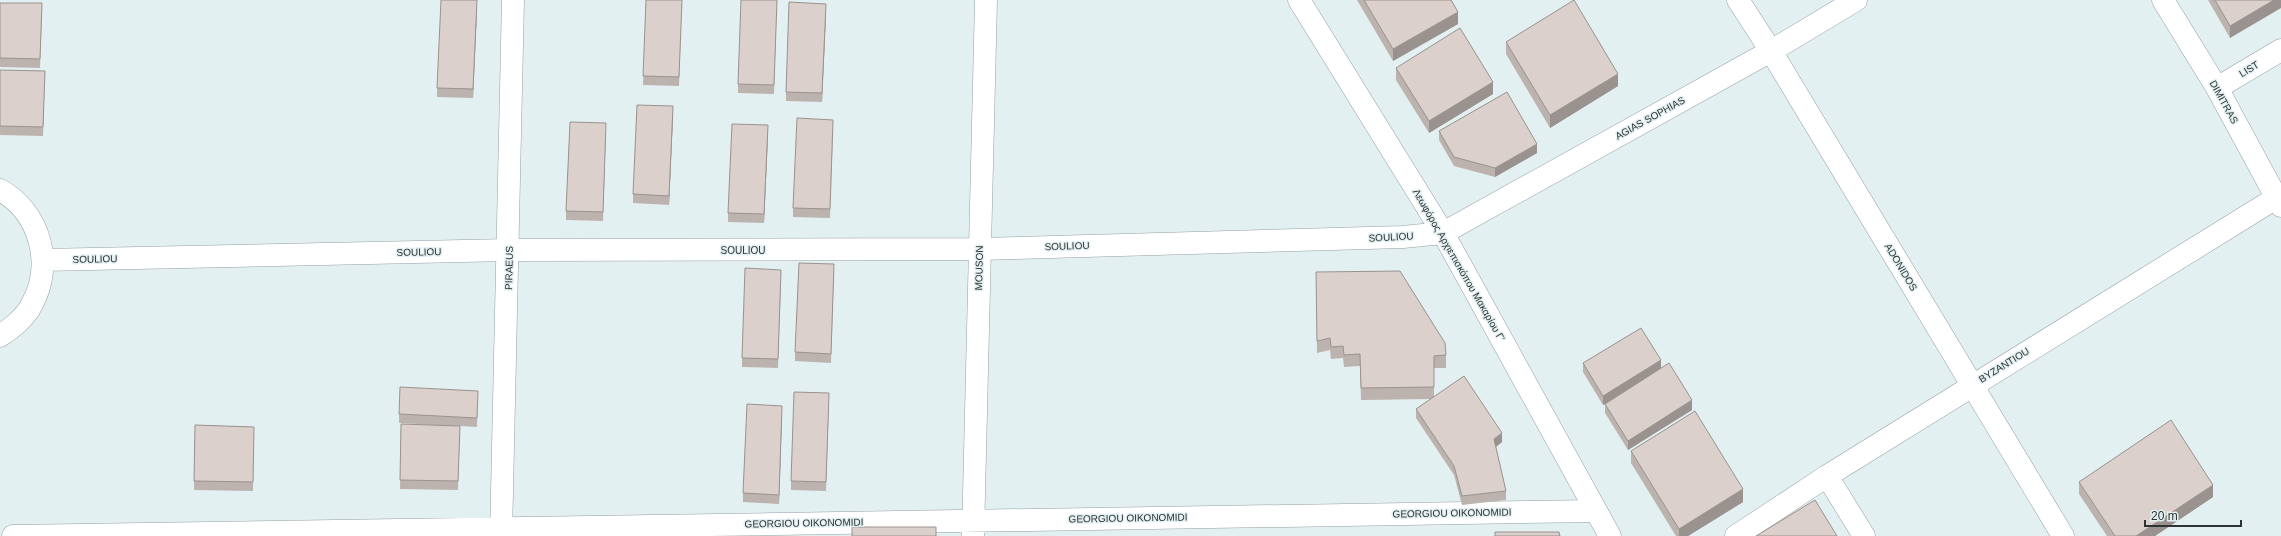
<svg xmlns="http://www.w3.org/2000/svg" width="2281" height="536" font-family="Helvetica,sans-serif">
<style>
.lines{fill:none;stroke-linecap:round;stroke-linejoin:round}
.street-casing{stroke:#94a0a3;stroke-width:23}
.secondary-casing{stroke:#94a0a3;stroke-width:23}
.street{stroke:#fff;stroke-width:22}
.secondary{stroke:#fff;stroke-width:22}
.wall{fill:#bcb3af}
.shaded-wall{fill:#99928e}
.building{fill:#dbd0cb;stroke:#99928e}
.labels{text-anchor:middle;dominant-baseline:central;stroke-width:3;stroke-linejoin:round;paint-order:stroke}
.street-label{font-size:10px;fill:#2d3233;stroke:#e3f0f2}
</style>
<rect width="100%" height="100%" fill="#e3f0f2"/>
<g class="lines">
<defs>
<path id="street" d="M1738,0l33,51 292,485
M2163,0l54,88 64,118
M2217,88l64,-38
M1827,476l37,60
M13,536l1582,-25
M501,536l12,-536
M973,536l13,-536
M1736,536l91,-60 449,-278"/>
<path id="secondary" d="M1299,0l144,233 167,303
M0,190c40,22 54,74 32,114 -7,14 -19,23 -32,32
M43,260l466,-10 471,-1 423,-12 40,-4 328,-182 85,-51"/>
</defs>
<use href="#street" class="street-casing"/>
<use href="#secondary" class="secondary-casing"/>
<use href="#street" class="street"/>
<use href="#secondary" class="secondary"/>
</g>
<path class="wall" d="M646,0h36l-3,86 -36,-1z
M777,0l-3,94 -36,-1v-9z
M1357,0h94l7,24 -65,37z
M2208,0h73l-51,38z
M0,3l42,9 -2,56 -40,-1z
M477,9l-4,89 -36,-1v-9z
M826,13l-4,89 -36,-1v-9z
M1506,42l112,44 -68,42 -44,-74z
M1396,68l97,26 -64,39 -33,-53z
M0,70l45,1 -2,65 -43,-1z
M673,115l-4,90 -36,-2v-9z
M833,129l-3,89 -37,-1v-9z
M1439,131l98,22 -42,24 -41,-11 -15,-26z
M606,132l-3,89 -37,-1v-9z
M768,134l-4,89 -36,-1v-9z
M1316,272l130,83v13h-12v29l68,45 -6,5 10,44v9l-44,5 -8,-30 -38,-57v-9l15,-10 -70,1 -1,-34 -16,1 -1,-9 -12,1 -1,-9 -13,3z
M834,273l-3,90 -36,-2v-9z
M781,279l-3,89 -36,-1v-9z
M1583,363l78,6 31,41 -64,40 -23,-37v-9l-2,1 -20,-33z
M478,400l-1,27 -17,-1 -2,64 -58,-1 1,-65 35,1 -37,-2v-9z
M829,402l-3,89 -35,-1v-9z
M782,415l-3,89 -36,-2v-9z
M195,425l59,2 -1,64 -59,-1z
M1631,451l112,51 -55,34h-12l-45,-73z
M2079,482l134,15 -58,39h-48l-28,-42z"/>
<path class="shaded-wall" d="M477,0v9l-4,89v-9z
M2274,0h7v8l-51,30v-12z
M826,4v9l-4,89v-9z
M1458,12v12l-65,37v-12z
M1618,74v12l-68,42v-13z
M1493,82v12l-64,39v-12z
M673,106v9l-4,90v-9z
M768,125v9l-4,89v-9z
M1537,144v9l-42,24v-9z
M1661,360v9l-58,36v-9z
M1692,400v10l-64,40v-9z
M782,406v9l-3,89v-9z
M1502,433v9l-8,6v-9z
M2213,485v12l-58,39h-19z
M1743,489v13l-55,34h-9v-7z"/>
<path class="building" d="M441,0h36l-4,89 -36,-1z
M646,0h36l-3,77 -36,-1z
M741,0h36l-3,85 -36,-1z
M1364,0h87l7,12 -65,37z
M1574,0l44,74 -68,41 -44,-73z
M2215,0h59l-44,26z
M789,2l37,2 -4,89 -36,-1z
M0,3h42l-2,56 -40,-1z
M1460,28l33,54 -64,39 -33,-53z
M0,70l45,1 -2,56 -43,-1z
M1507,92l30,52 -42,24 -41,-11 -15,-26z
M637,105l36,1 -4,90 -36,-2z
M797,118l36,2 -3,89 -37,-1z
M570,122l36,1 -3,89 -37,-1z
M732,124l36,1 -4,89 -36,-1z
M799,263l35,1 -3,90 -36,-2z
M745,268l36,2 -3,89 -36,-1z
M1400,271l45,72 1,12 -12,1v31l-73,1 -1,-34 -16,1 -1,-9 -12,1 -1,-9 -13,3 -1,-69z
M1641,328l20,32 -58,36 -20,-33z
M1669,363l23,37 -64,41 -23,-37z
M1464,376l38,57 -8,6 12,52 -44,5 -8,-30 -38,-57z
M400,387l78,4 -1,27 -78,-4z
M794,392l35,1 -3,89 -35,-1z
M747,404l35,2 -3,89 -36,-2z
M1695,411l48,78 -64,40 -48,-78z
M2171,420l42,65 -77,51h-21l-36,-54z
M401,424l59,2 -2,55 -58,-1z
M195,425l59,2 -1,55 -59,-1z
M1815,500l22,36h-81z
M852,527h84v9h-84z
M1495,532h64l1,4h-65z"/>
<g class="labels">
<g class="street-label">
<text transform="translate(2249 69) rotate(-31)">LIST</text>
<text transform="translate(2224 102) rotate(61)">DIMITRAS</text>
<text transform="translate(1650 118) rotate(-29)">AGIAS SOPHIAS</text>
<text transform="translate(1391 237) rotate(-3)">SOULIOU</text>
<text transform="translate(1067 246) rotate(-2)">SOULIOU</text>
<text x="743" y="250">SOULIOU</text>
<text transform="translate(419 252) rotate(-1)">SOULIOU</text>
<text transform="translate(95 259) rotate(-1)">SOULIOU</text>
<text transform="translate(1459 265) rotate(60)">Λεωφόρος Αρχιεπισκόπου Μακαρίου Γ’</text>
<text transform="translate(1901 267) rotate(59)">ADONIDOS</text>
<text transform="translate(509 268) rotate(-89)">PIRAEUS</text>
<text transform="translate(979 268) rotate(-89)">MOUSON</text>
<text transform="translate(2004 365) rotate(-32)">BYZANTIOU</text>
<text transform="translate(1452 513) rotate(-1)">GEORGIOU OIKONOMIDI</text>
<text transform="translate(1128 518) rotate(-1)">GEORGIOU OIKONOMIDI</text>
<text transform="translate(804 523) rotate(-1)">GEORGIOU OIKONOMIDI</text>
</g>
</g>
<path d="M2145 520v6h96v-6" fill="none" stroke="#2d3233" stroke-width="2"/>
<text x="2151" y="520" font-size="12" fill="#2d3233" stroke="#e3f0f2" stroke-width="3" paint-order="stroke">20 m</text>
</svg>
